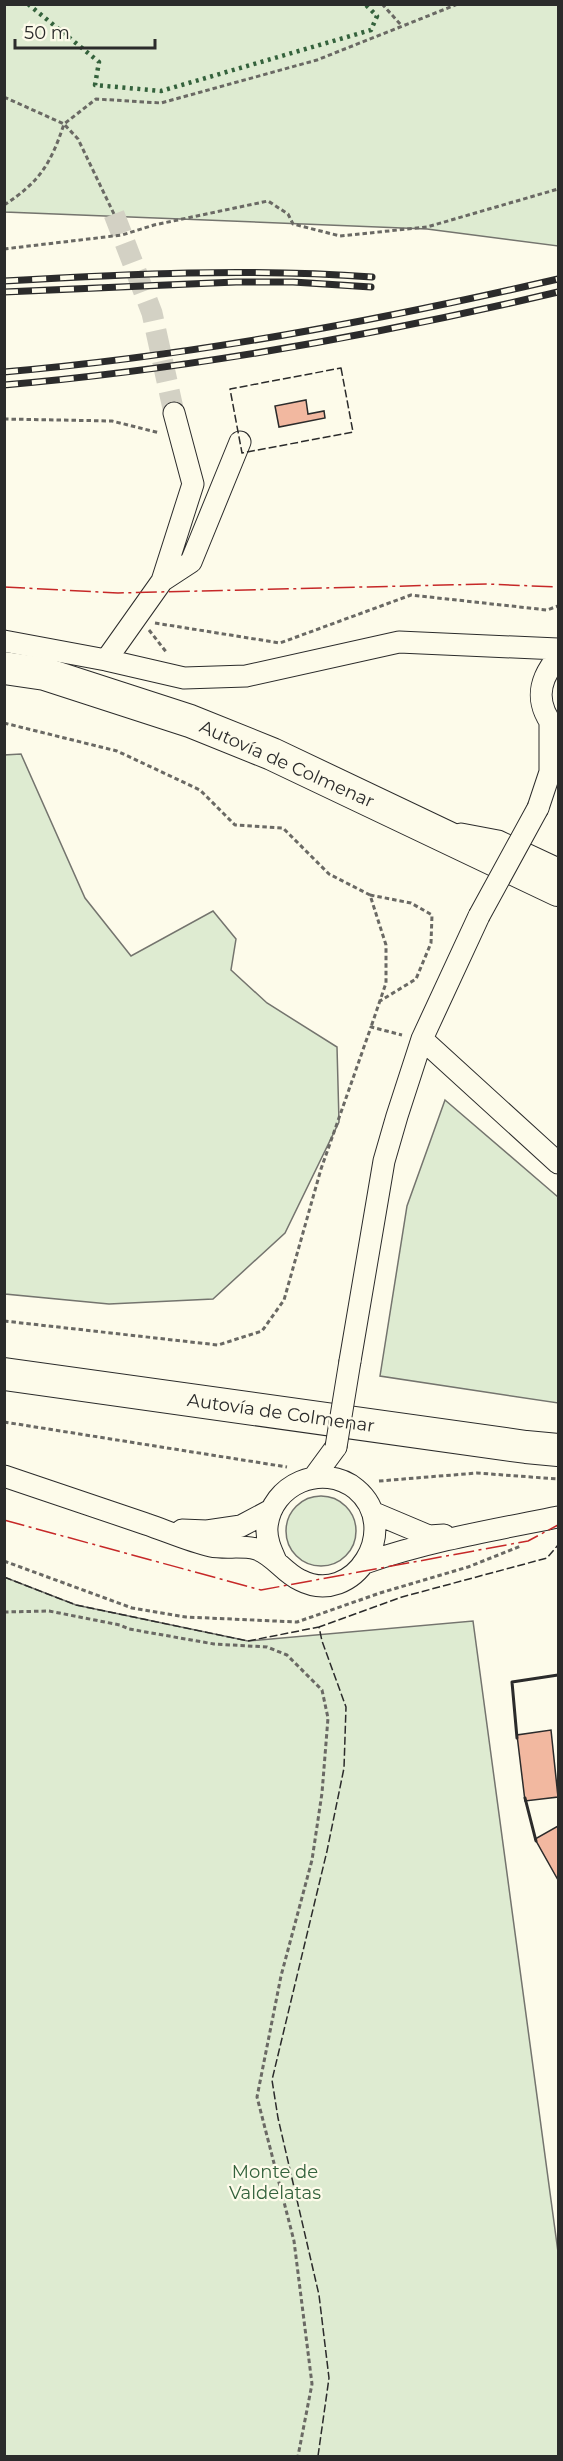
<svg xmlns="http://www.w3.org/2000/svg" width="563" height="2461" font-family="Montserrat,sans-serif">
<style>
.green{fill:#deebd1;stroke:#74746e;stroke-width:1.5}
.building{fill:#f2b8a0;stroke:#2b2b2b;stroke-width:1.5}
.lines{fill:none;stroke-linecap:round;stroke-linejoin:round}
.minor-tunnel{stroke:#d3d1c4;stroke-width:21;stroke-dasharray:21 10;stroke-linecap:butt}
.minor-casing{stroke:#2b2b2b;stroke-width:23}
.highway-casing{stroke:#2b2b2b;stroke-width:34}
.path{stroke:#6a6964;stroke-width:3;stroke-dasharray:4.5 3;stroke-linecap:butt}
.minor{stroke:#fdfbea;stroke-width:21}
.highway{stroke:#fdfbea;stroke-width:32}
.rail-casing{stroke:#2b2b2b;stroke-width:7}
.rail{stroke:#fdfbea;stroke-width:4.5;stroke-dasharray:14;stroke-linecap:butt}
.minor-bridge-casing{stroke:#2b2b2b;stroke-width:23;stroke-linecap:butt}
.minor-bridge{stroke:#fdfbea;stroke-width:21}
.hedge{stroke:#34623c;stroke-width:4.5;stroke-dasharray:3 4.5;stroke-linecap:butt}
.fence{stroke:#2b2b2b;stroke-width:1.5;stroke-dasharray:8 3;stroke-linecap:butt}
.wall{stroke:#2b2b2b;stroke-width:3}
.power{stroke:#c62828;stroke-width:1.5;stroke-dasharray:21 4.5 3 4.5;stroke-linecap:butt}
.labels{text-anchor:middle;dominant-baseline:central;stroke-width:4.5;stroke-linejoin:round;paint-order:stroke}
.street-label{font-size:18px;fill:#2b2b2b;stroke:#fdfbea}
.park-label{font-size:18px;fill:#34623c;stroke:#fdfbea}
</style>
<rect width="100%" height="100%" fill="#fdfbea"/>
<path class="green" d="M5,4l553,1v241l-131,-17 -422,-17z
M21,754l64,144 46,58 82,-45 23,28 -5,31 36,33 70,44 2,75 -54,111 -72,66 -104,5 -104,-10 -1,-539z
M445,1100l113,97v206l-178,-27 27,-170z
M286 1531a35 35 0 1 1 70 0a35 35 0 1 1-70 0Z
M4,1577l72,28 172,36 225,-20 85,631v204h-553z"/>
<path class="building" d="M306,400l2,14 16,-3 1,7 -46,9 -4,-21z
M551,1730l7,67 -33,4 -8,-66z
M558,1826v54l-23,-41z"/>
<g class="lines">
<path class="minor-tunnel" d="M114,214l38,99 22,100"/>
<defs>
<path id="minor" d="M162,581l29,-19 49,-120
M4,641l102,19 78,18 62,-2 153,-34 159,7
M558,657c-22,26 -23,49 0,75
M106,660l56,-79 31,-97 -19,-71
M538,808l12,-36v-50
M461,834l37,7 60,28
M422,1039l136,124
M350,1361l34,-200 13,-45 25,-77 57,-123
M4,1476c48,16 95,32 142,48 21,7 43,17 65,22 14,3 31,-1 45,3 17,5 28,24 44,31 54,28 103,-52 56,-91 -33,-27 -85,-5 -89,38 -1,12 4,23 9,34
M314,1477l22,-30
M372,1512l57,24 15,-1
M182,1530l25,1 34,-5 30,-16
M365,1563c63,-22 128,-33 193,-46"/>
<path id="highway" d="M4,668l41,6 145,47 82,33 286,136
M4,1374l522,73 32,3"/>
</defs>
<use href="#minor" class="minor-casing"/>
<use href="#highway" class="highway-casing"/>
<path class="path" d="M382,4l20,22
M4,97l60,27 32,-25 65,4 156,-43 141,-56
M4,205c36,-23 47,-42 60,-81l14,15 36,75
M4,249l118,-14 32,-10 114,-24 20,13 5,10 47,12 87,-9 131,-38
M4,419l108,2 48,12
M155,623l125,20 131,-48 136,15 11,-4
M149,630l18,23
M4,723l113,28 83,39 35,35 48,3 46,46 41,21 16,50v38l-15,44
M370,895l41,8 21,12 -1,28 -15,36 -36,22
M4,1321l214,24 44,-14 22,-31 37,-131 50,-142 31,8
M4,1422l283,45
M379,1481l98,-8 81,6
M4,1561l128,47 54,9 111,5 83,-29 88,-26 53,-21
M4,1612l45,-1 71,14 9,4 85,15 53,3 20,8 35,35 6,28 -6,75 -10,67 -31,116 -24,121 37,144 18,143 -14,72"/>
<use href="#minor" class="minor"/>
<use href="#highway" class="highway"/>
<defs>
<path id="rail" d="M4,281c125,-7 243,-13 368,-4
M4,292l232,-10h57l78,5
M4,372c187,-16 372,-51 554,-93
M4,385c187,-16 372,-50 554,-93"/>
</defs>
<use href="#rail" class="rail-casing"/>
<use href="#rail" class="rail"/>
<defs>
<path id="minor-bridge" d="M479,916l59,-108
M336,1447l14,-86"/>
</defs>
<use href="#minor-bridge" class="minor-bridge-casing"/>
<use href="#minor-bridge" class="minor-bridge"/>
<path class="hedge" d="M28,4l71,58 -4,23 66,6 210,-61 6,-14 -12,-12"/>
<path class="fence" d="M341,368l12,64 -111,21 -12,-64z
M4,1577l72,28 172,36 71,-14
M318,2456l11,-78 -10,-83 -41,-177 -6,-38 55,-229 17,-83 2,-61 -24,-66 -3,-14 83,-30 145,-39 11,-13"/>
<path class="wall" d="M517,1738l-5,-56 46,-7
M525,1798l11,43"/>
<path class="power" d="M4,587l114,6 369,-9 71,3
M4,1520l257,70 267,-49 30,-16"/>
</g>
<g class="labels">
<g class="street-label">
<text transform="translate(287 764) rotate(24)">Autovía de Colmenar</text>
<text transform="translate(281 1413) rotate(8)">Autovía de Colmenar</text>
</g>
<g class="park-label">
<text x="275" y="2172">Monte de<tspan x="275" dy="21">Valdelatas</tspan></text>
</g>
</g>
<rect width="563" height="2461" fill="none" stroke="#2b2b2b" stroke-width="12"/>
<path d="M15 39v9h140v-9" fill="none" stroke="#2b2b2b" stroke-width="3"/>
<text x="24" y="39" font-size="18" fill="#2b2b2b" stroke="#fdfbea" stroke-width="4.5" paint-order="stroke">50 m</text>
</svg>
